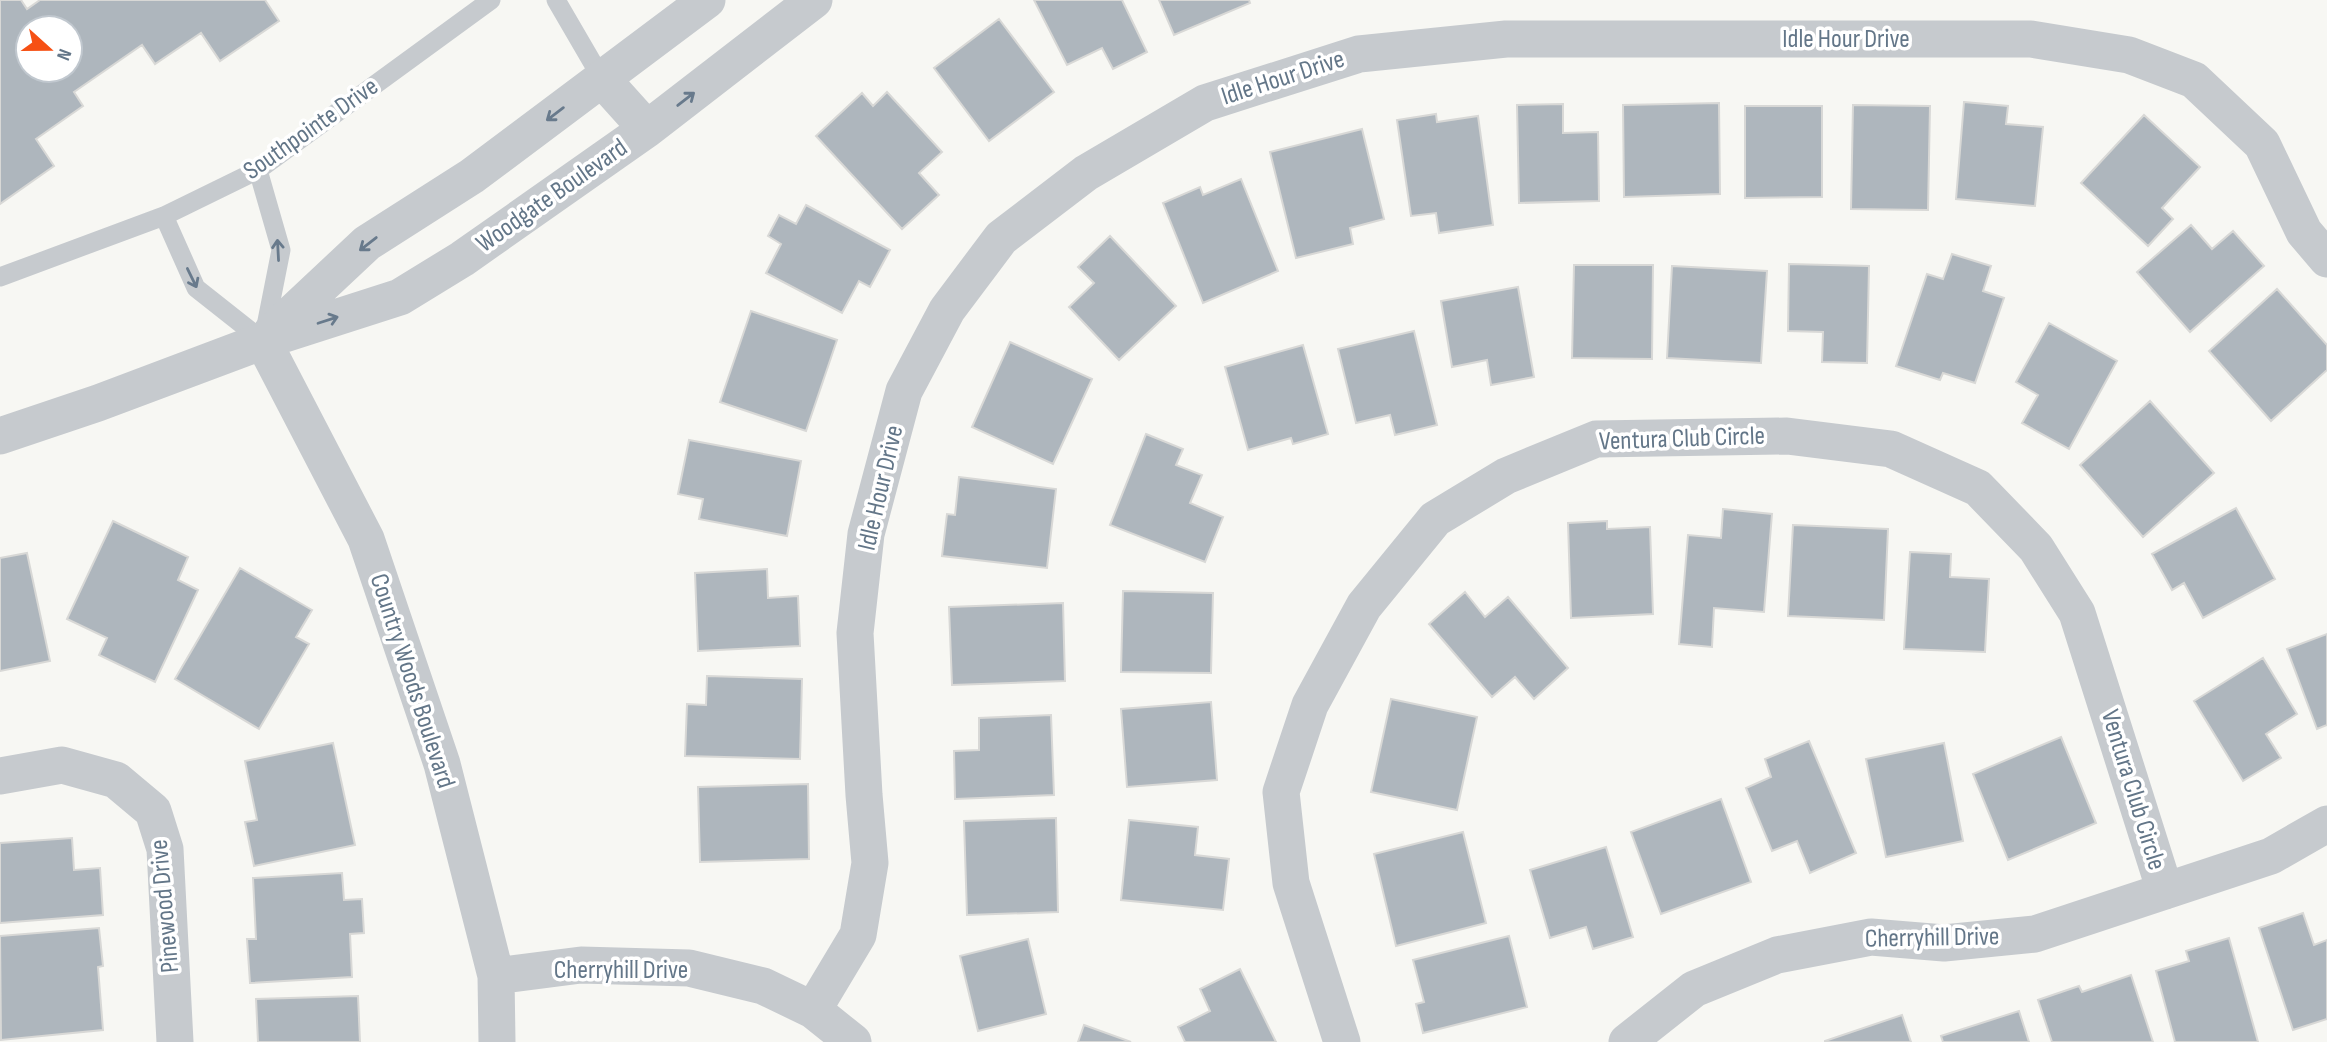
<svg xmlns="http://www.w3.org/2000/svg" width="2327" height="1042" font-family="'Sofia Sans Condensed',sans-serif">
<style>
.building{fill:#aeb6bd;stroke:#d8d8d6;stroke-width:2;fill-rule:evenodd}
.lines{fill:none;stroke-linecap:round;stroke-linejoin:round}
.lane{stroke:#c6cace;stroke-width:19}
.street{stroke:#c6cace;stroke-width:37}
.oneway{stroke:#687a8c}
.labels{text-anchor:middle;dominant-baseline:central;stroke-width:7;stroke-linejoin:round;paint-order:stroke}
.street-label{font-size:26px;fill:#637688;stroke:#fff}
</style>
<rect width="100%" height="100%" fill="#f7f7f3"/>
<path class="building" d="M0,0h21l6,9 13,-9h225l14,21 -59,40 -19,-28 -46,31 -13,-19 -68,47 9,14 -47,33 18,27 -54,38zM28,28h42v42h-42z
M1034,0h88l25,52 -34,17 -11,-21 -35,17z
M1159,0h90l1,3 -76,32z
M999,19l55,73 -65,49 -55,-73z
M887,92l55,60 -23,21 20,22 -37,34 -86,-93 46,-43 11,13z
M1964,102l44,4 -2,18 37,3 -8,79 -79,-7z
M1719,103l1,91 -96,3 -1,-92z
M1563,104v29l35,-1 1,69 -80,2 -2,-98z
M1853,105l77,1 -2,104 -77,-1z
M1745,106h77v91l-77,1z
M1436,114l1,8 41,-6 15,109 -54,8 -3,-20 -25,3 -14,-96z
M2144,115l56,52 -38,41 11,11 -25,27 -67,-63z
M1362,129l22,90 -34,9 3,16 -57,14 -26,-106z
M1241,179l37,92 -75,32 -40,-100 37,-16 3,8z
M806,205l84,45 -20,37 -11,-6 -17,32 -76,-40 15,-29 -13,-8 11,-21 17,9z
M2191,225l21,24 21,-18 31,35 -74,66 -53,-60z
M1110,236l66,70 -57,54 -50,-53 25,-24 -16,-16z
M1952,254l39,12 -8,25 21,7 -29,85 -32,-10 -3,7 -44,-14 31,-92 16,5z
M1789,264l80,2 -2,97 -45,-1 1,-30 -35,-1z
M1574,265h79l-1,94 -80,-1z
M1672,266l95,5 -6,92 -94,-5z
M1518,287l16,90 -43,8 -4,-25 -35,7 -11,-66z
M2277,289l50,56v25l-56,51 -62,-70z
M751,311l86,29 -31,91 -86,-29z
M2049,323l68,38 -48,88 -47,-26 16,-28 -22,-13z
M1414,331l23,94 -42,10 -5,-20 -34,8 -18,-74z
M1010,342l82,37 -39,85 -81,-37z
M1303,345l25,89 -35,10 -2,-6 -43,12 -23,-83z
M2150,401l64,72 -71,64 -63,-72z
M1146,434l37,15 -7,16 26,10 -12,28 33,14 -18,45 -95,-37z
M689,440l112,21 -14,75 -88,-17 4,-20 -25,-5z
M959,477l97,12 -9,79 -105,-12 5,-42 8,1z
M2236,508l39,71 -72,39 -19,-35 -12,7 -20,-36z
M1723,509l49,5 -8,98 -50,-4 -2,39 -33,-3 9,-109 33,3z
M113,521l75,36 -10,23 20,10 -43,92 -56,-27 8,-17 -40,-19z
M1607,521v8l43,-2 3,87 -82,4 -3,-95z
M1793,525l95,4 -4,91 -96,-4z
M1910,552l41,2 -1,23 39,2 -4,73 -81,-3z
M27,553l23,108 -50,10v-113z
M240,568l72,42 -16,27 13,7 -50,85 -84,-50z
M767,569l1,29 30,-2 2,50 -102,5 -3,-78z
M1123,591l90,2 -2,80 -90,-1z
M1465,592l20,25 23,-20 60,71 -34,31 -19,-22 -23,20 -63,-73z
M1063,603l2,78 -113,4 -3,-78z
M2327,634v91l-10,4 -30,-80z
M2263,658l34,56 -31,20 15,24 -38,23 -49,-80z
M707,676l95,3 -2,80 -115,-3 2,-52 19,1z
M1391,699l86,18 -20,93 -86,-18z
M1211,702l6,78 -90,7 -6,-78z
M1051,715l3,80 -99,4 -1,-48 25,-1v-32z
M2061,737l35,86 -88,37 -35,-86z
M1809,741l47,112 -46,20 -13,-32 -25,10 -26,-63 25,-11 -6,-18z
M333,743l22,102 -101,21 -9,-44 12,-2 -12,-59z
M1944,743l19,98 -77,16 -20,-98z
M808,784l1,75 -109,3 -2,-75z
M1721,799l30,83 -90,32 -30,-82z
M1056,818l2,94 -91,3 -3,-94z
M1129,820l69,7 -3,28 34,4 -6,51 -102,-10z
M1463,832l23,91 -90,23 -22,-92z
M72,838l2,32 26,-2 3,47 -103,8v-80z
M1606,847l27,90 -40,12 -7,-22 -36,11 -20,-68z
M342,873l2,27 18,-1 2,34 -14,1 2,43 -102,6 -3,-44h9l-3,-61z
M2303,913l11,32 13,-5v79l-34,11 -34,-102z
M99,928l4,38 -5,1 5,63 -102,10 -1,-104z
M1509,936l18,71 -104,26 -7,-29 8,-2 -11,-42z
M2229,938l29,104h-83l-19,-71 33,-10 -3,-10z
M1028,939l18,75 -68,17 -18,-75z
M1240,969l36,73h-91l-7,-15 32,-16 -10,-22z
M2131,975l22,67h-101l-14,-42 41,-14 3,6z
M358,996l2,46h-102l-2,-43z
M2019,1011l10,31h-86l-2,-6z
M1902,1015l9,27h-86v-1z
M1084,1025l47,17h-53z"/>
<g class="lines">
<path class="lane" d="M556,0l46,79
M164,216l32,72 67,53 18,-91 -23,-80
M0,277l164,-61 94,-46 233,-170"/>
<path class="street" d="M602,79l45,50
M271,333l96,-90 105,-67 235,-176
M263,341l103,198 76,225 54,212 1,66
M0,436l98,-33 165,-62 137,-44 62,-38 185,-130 167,-129
M0,776l62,-11 54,15 37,31 12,38 10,193
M496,976l85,-11 108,3 74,18 50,24 40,32
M813,1010l45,-75 12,-72 -6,-68 -9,-162 11,-99 38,-143 43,-81 54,-72 85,-65 119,-70 154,-49 147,-15h525l98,16 65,25 68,64 42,88 23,27
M1342,1042l-51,-159 -10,-91 29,-87 54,-99 71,-87 71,-43 90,-37 191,-3 104,13 87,39 58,60 41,65 88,278
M1627,1042l67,-53 83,-34 94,-18 73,6 91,-9 236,-78 56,-32"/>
</g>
<defs><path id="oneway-shaft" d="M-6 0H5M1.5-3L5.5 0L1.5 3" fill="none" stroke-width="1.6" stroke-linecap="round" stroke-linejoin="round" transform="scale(1.75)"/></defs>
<g class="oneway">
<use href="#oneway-shaft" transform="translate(686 99) rotate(-38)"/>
<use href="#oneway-shaft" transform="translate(555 114) rotate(143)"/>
<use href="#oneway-shaft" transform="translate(368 244) rotate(142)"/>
<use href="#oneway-shaft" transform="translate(278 250) rotate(-93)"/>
<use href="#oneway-shaft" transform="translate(192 278) rotate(64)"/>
<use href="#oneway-shaft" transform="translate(328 320) rotate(-18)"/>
</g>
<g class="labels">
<g class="street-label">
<text x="1846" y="39">Idle Hour Drive</text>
<text transform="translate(1283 78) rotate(-18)">Idle Hour Drive</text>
<text transform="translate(311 129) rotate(-35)">Southpointe Drive</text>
<text transform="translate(552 196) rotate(-35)">Woodgate Boulevard</text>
<text transform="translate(1682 439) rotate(-2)">Ventura Club Circle</text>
<text transform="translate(881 488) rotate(-77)">Idle Hour Drive</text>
<text transform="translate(412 681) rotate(72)">Country Woods Boulevard</text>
<text transform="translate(2133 790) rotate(73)">Ventura Club Circle</text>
<text transform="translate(165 906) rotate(-95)">Pinewood Drive</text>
<text transform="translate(1932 938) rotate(-1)">Cherryhill Drive</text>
<text x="621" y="970">Cherryhill Drive</text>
</g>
</g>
<g transform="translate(49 49) rotate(111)"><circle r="33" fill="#ffffff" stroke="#c1c8cf" stroke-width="2"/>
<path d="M0-5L12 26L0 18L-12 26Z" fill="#f65014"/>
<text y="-10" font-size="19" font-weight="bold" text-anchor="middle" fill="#637688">N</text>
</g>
</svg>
